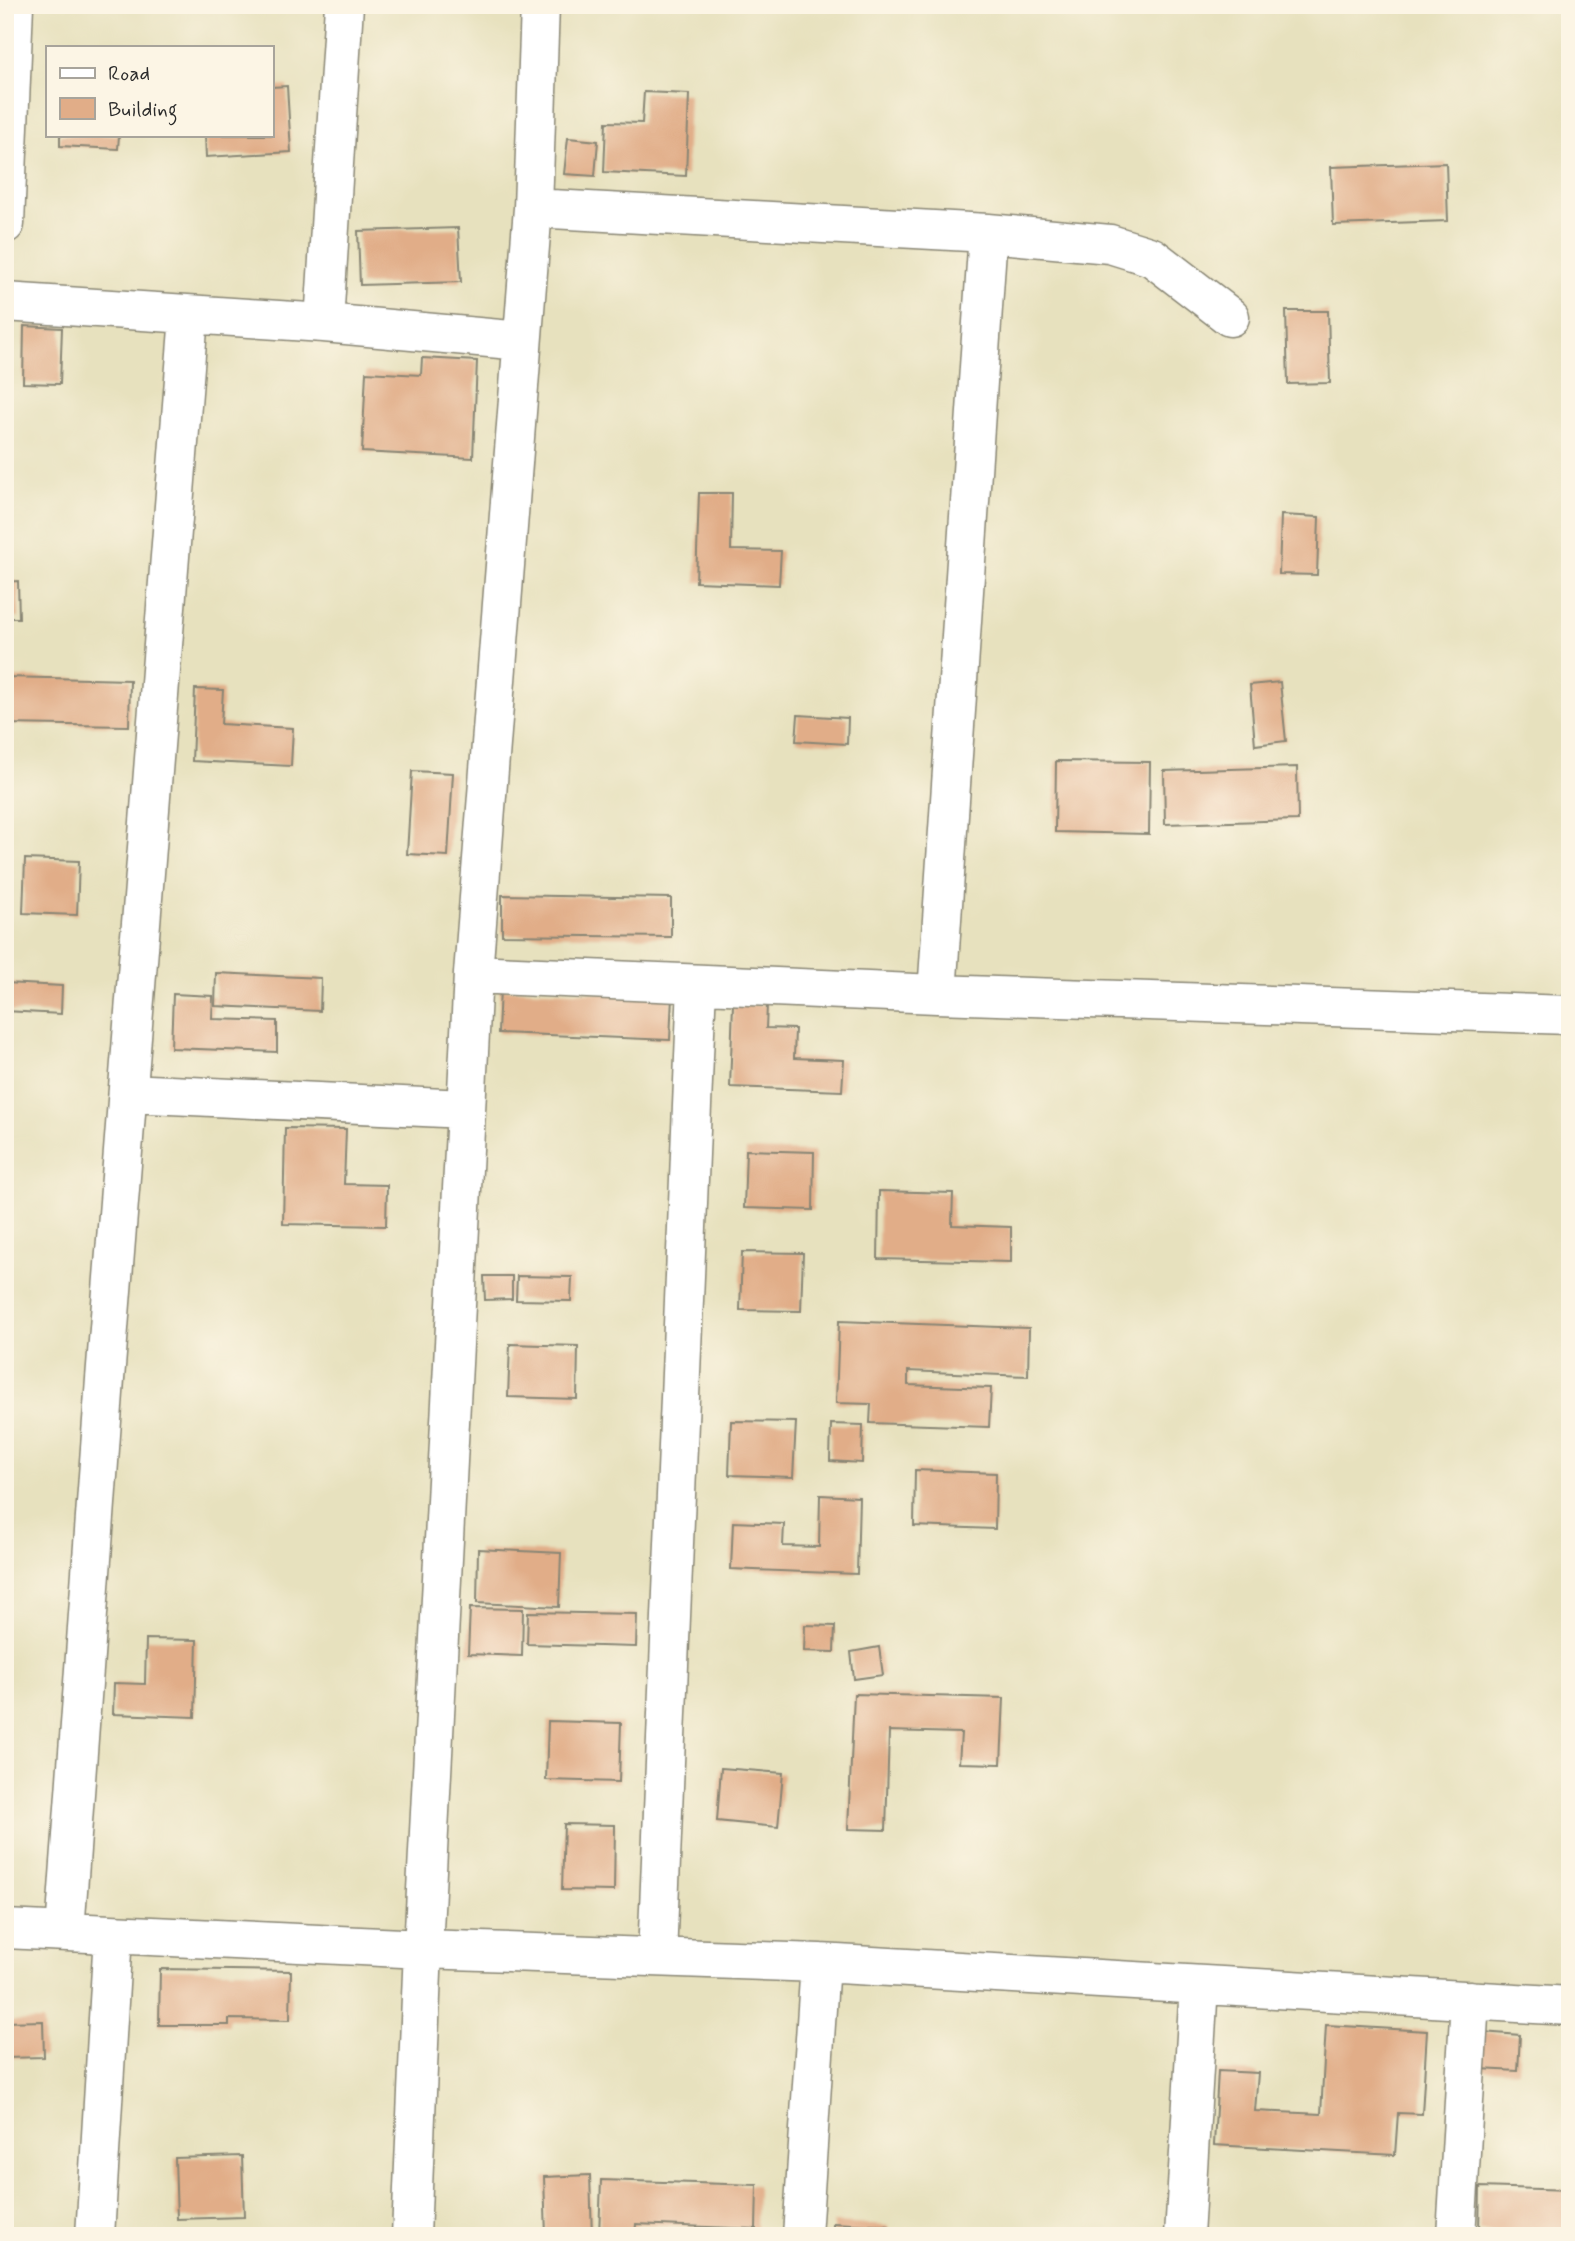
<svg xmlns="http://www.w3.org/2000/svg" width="1575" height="2241" font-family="Mynerve,sans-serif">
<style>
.building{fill:#e1ad88}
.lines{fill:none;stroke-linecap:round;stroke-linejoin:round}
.minor-casing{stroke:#898674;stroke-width:41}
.minor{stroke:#fff;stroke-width:38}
</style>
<rect width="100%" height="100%" fill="#fcf5e5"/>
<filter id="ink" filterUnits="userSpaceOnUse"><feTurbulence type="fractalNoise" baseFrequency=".0143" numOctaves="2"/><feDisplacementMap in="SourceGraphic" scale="14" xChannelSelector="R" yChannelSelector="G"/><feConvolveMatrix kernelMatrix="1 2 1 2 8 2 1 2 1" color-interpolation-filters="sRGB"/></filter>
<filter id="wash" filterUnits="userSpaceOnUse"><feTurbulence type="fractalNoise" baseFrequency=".00686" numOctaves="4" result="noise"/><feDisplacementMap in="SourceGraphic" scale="28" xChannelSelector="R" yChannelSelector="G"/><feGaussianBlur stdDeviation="1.57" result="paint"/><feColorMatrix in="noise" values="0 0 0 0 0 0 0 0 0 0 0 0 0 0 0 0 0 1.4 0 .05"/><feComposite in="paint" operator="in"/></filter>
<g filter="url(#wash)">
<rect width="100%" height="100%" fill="#e7e1be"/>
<g id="blocks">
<path class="building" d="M287,86l4,66 -85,5 -1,-22h66v-48z
M644,92l45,2 -3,82 -82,-4 2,-50 36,1z
M60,135h59l-1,14 -58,-3z
M568,138l30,3 -3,35 -31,-2z
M1446,163l2,58 -115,4 -2,-58z
M458,228l3,54 -101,3 -2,-54z
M1286,311h42l2,72 -42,1z
M24,326l38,2 -2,56 -37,-1z
M422,358l55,3 -4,97 -111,-6 4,-80 55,3z
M699,493h33l-1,57 50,1 -2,34 -83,-3z
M1281,515l38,2 -2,58 -38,-1z
M18,581l1,37h-14v-36z
M5,677l125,3 -1,46 -124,-2z
M1280,682l6,59 -31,4 -5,-60z
M195,689l28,1 -2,34 72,4 -2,38 -99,-5z
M798,715l50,3 -1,26 -51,-3z
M1056,761l94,1 -1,72 -94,-2z
M1297,767l1,53 -133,4 -1,-53z
M412,771l41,2 -5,83 -41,-2z
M25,859l54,2 -2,54 -54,-2z
M502,895l169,3v39l-169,-2z
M216,973l105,5 -1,33 -105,-5z
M5,983l57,3 -1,28 -56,-3z
M500,989l172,7 -2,44 -172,-7z
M173,994l40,2 -1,23 65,2v31l-106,-4z
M733,1004l34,1 -1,23 29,1 -1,29 50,2 -2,31 -112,-4z
M285,1128l61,1 -2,55 43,1 -1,41 -103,-2z
M746,1150l68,2 -1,58 -69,-2z
M879,1191l74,2 -1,32 59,2v35l-133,-3z
M742,1252l61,1 -2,58 -61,-1z
M484,1276h28v23l-27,1z
M517,1276l55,1 -1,24 -55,-1z
M839,1321l190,7 -1,48 -120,-5v14l83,3 -2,39 -119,-4 1,-19 -35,-1z
M510,1344l68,2 -1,53 -69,-2z
M731,1421l65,1 -3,55 -64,-2z
M831,1424l32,1 -1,38 -32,-2z
M915,1470l81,3 -1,56 -81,-3z
M820,1495l39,2 -2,77 -126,-5 2,-47 51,2 -1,22 36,1z
M478,1549l83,4 -2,54 -82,-4z
M470,1608l53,1 -1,47 -54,-2z
M528,1612l109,2 -1,33 -109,-3z
M805,1625l30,1 -1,26 -30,-1z
M146,1639l51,1 -2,77 -82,-3 1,-31 31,1z
M879,1647l4,28 -29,4 -3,-27z
M854,1694l150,4 -3,66 -42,-1 2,-30 -72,-2 -3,99 -38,-1z
M548,1721l73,2 -2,59 -73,-2z
M721,1768l62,5 -5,54 -61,-6z
M564,1824l51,1 -1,66 -52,-1z
M160,1969l131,2 -1,49 -61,-1v6h-70z
M43,2021l1,36 -39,1v-36z
M1326,2025l101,6 -5,83 -24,-1 -3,42 -181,-10 4,-74 40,2 -3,38 66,3z
M1482,2032l38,3 -2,36 -38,-2z
M242,2156l2,61 -67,2 -2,-61z
M590,2175l2,61h-46l-2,-59z
M601,2180l156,5 -1,44 -120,-5 -1,12h-36z
M1480,2187l90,3v44l-91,-3z
M833,2223l56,3v10h-56z"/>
</g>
</g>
<g filter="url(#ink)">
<use href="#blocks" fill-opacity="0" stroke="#898674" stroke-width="2"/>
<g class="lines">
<defs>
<path id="minor" d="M533,208l455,25 122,11 42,13 78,60
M5,224l9,-219
M5,302l319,21 198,18
M324,323l20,-318
M473,974l464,20 633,21
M937,994l51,-761
M128,1093l337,16
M5,1929l418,20 397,14 750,43
M65,1932l40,-553 84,-1063
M657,1957l40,-973
M95,2236l18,-301
M411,2236l12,-287 50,-975 60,-766 7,-203
M802,2236l18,-273
M1184,2236l15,-251
M1456,2236l14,-236"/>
</defs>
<use href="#minor" class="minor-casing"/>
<use href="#minor" class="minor"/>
</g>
</g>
<rect width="1575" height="2241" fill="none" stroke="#fcf5e5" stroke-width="28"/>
<rect x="46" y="46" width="228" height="91" fill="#fcf5e5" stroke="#a8a49b" stroke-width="2"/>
<rect x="60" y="68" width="35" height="10" fill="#ffffff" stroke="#a8a49b" stroke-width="2"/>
<text x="108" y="80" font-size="21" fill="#2b2b2b">Road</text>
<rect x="60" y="98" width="35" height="21" fill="#e1ad88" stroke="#a8a49b" stroke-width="2"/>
<text x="108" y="116" font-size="21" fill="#2b2b2b">Building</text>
</svg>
